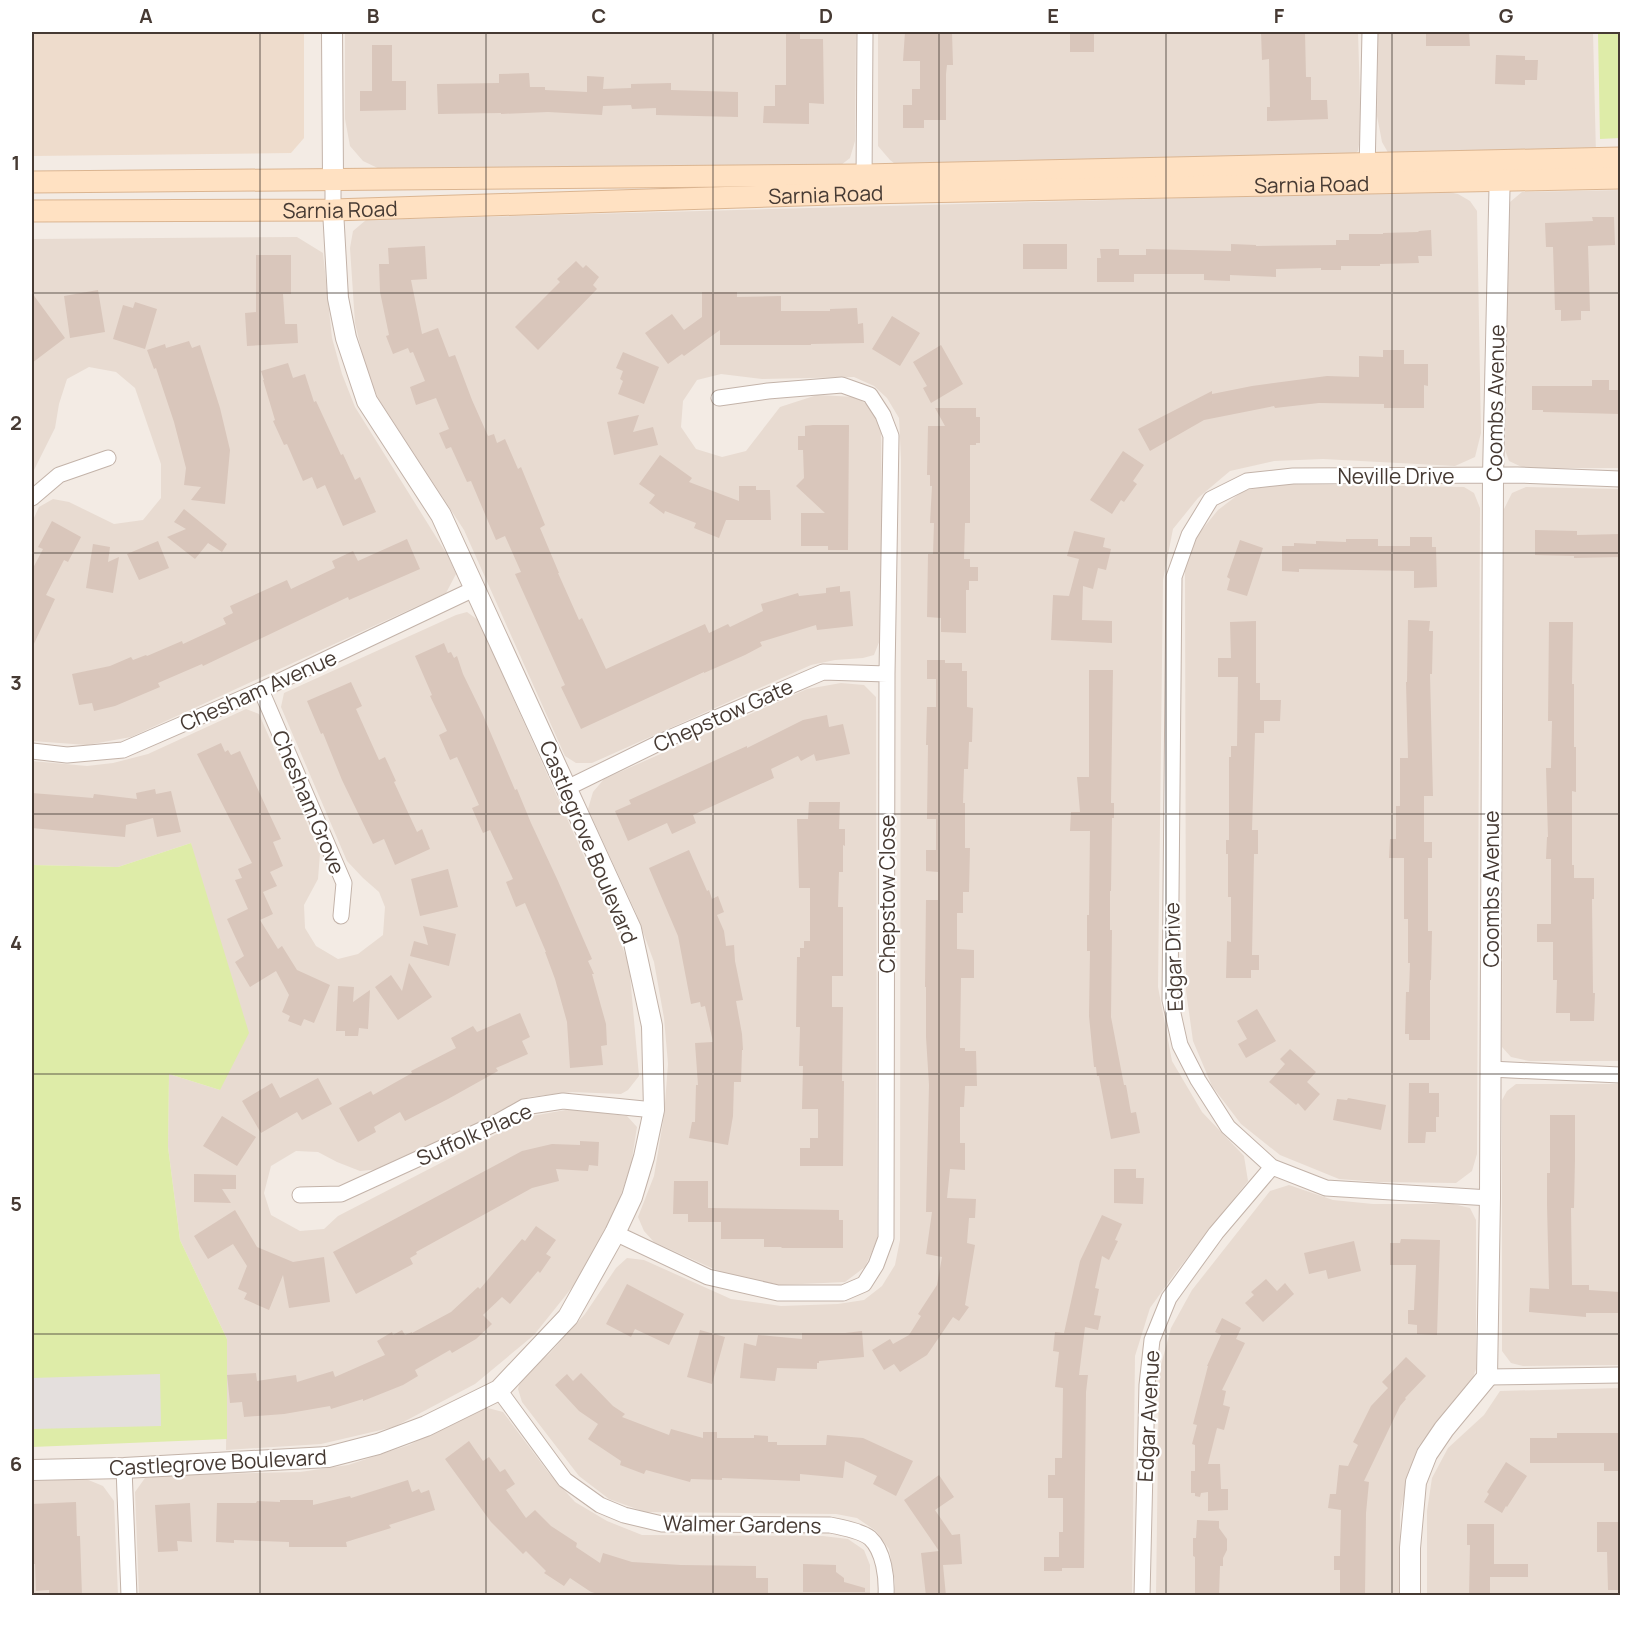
<svg xmlns="http://www.w3.org/2000/svg" width="1652" height="1627" font-family="Manrope,sans-serif">
<style>
.residential{fill:#e8dbd1}
.education{fill:#eedccc}
.green{fill:#deeca8}
.parking{fill:#e4dfdd}
.building{fill:#d9c6bb}
.lines{fill:none;stroke-linecap:round;stroke-linejoin:round}
.minor-casing{stroke:#c3b3a9;stroke-width:17}
.tertiary-casing{stroke:#c3b3a9;stroke-width:22}
.secondary-casing{stroke:#dbb591;stroke-width:23}
.minor{stroke:#fff;stroke-width:15}
.tertiary{stroke:#fff;stroke-width:20}
.secondary{stroke:#ffe1c2;stroke-width:21}
.grid{fill:none;stroke:#463a33;stroke-width:1.5;stroke-opacity:0.55}
.labels{text-anchor:middle;dominant-baseline:central;stroke-width:4.5;stroke-linejoin:round;paint-order:stroke}
.street-label{font-size:21px;fill:#463a33;stroke:#fff}
.neatline{fill:none;stroke:#463a33;stroke-width:2}
.grid-label{font-size:20px;text-anchor:middle;font-weight:bold;fill:#463a33}
</style>
<rect width="100%" height="100%" fill="#f3ebe4"/>
<path class="residential" d="M345,32h511l-1,109 -5,17 -9,7 -457,6 -21,-10 -13,-15 -5,-27z
M878,32h480l3,100 -3,19 -8,6 -451,10 -9,-7 -12,-14z
M1378,32h215l3,123 -206,1 -8,-14 -5,-26z
M1620,190v278h-96l-15,-7 -4,-11 2,-239 3,-9 12,-10z
M1444,191l14,3 12,7 7,10 4,222 -6,24 -20,9 -132,-7 -49,2 -44,10 -32,27 -25,31 -10,51 -5,407 14,74 30,51 42,44 4,25 -72,91 -26,36 -15,48 -3,239h-237v-13l-6,-33 -13,-18 -19,-13 -21,-4 -191,-2 -36,-13 -30,-23 -57,-74 -4,-13 3,-12 28,-23 36,-40 31,-46 11,-10 17,2 87,39 50,7 57,-2 26,-4 18,-14 13,-21 5,-25 1,-781 -2,-41 -12,-20 -13,-12 -20,-9 -92,2 -41,-5 -24,6 -14,21 -2,26 15,22 26,8 24,-6 34,-44 37,-12 39,2 16,11 9,17 2,207 -9,23 -11,3 -28,2 -24,5 -219,98h-16l-11,-7 -101,-226 -86,-132 -12,-28 -11,-47 -5,-75 3,-17 13,-11z
M297,237l26,16 9,85 10,36 13,33 93,149 8,18 -10,19 -315,144 -44,8 -55,-4v-219l7,-15 14,-8 16,3 45,22 29,-4 18,-22v-34l-26,-76 -19,-16 -27,-5 -22,12 -8,25 -4,24 -23,46v-235z
M1279,484l185,3 10,6 6,15 -3,646 -5,17 -16,12 -78,-1 -39,-3 -59,-24 -39,-31 -29,-38 -19,-45 -7,-50 -1,-422 11,-32 22,-27 25,-19z
M1526,487l94,2v572h-91l-18,-4 -9,-10 2,-538 8,-16z
M467,612l11,8 126,281 25,63 10,112 -11,14 -7,4 -49,-2 -43,5 -126,64 -22,8 -21,2 -23,-9 -19,-10 -22,-1 -25,15 -7,27 7,22 29,16 24,-2 14,-13 194,-100 39,-7 56,7 10,11 -6,38 -17,50 -32,60 -48,60 -59,49 -81,43 -73,17 -95,6 1,-111 -47,-99 -12,-93 1,-73 51,16 -29,-247 -73,24 -86,-2v-104l55,5 26,-3 35,-9 98,-45 13,5 61,139 -2,26 -14,26 1,23 11,18 22,13 20,-5 25,-19 2,-28 -6,-15 -16,-14 -16,-17 -66,-154 3,-14 172,-78z
M841,683l23,2 12,12 1,543 -12,27 -20,15 -65,3 -53,-10 -73,-33 -10,-11 -6,-14 16,-41 10,-60 4,-52 -4,-46 -10,-56 -18,-49 -48,-104 5,-17 11,-13 203,-90z
M1516,1084h104v281l-97,1 -12,-3 -9,-12v-251l5,-9z
M1289,1185l44,15 40,4h80l17,4 6,12v149l-7,20 -31,31 -20,27 -9,28 -9,38v82l-244,1 3,-224 12,-44 21,-38 78,-99z
M1620,1388v207l-193,1v-85l5,-33 16,-30 36,-33 16,-24z
M484,1407l19,5 45,60 27,30 32,19 35,14 181,1 25,3 16,11 6,15v30h-731l-4,-103 10,-14 26,-3 129,-3 48,-7 61,-20z
M86,1479l17,7 11,15 4,94h-86v-114z"/>
<path class="education" d="M32,32h272v106l-13,15 -259,3z"/>
<path class="green" d="M1598,32h22v106l-20,1z
M191,843l58,190 -29,57 -51,-16 -1,73 12,93 47,99v100l-195,8v-582l86,2z"/>
<path class="parking" d="M160,1374l1,52 -129,3v-51z"/>
<path class="building" d="M786,32h14v7h23l1,65 -15,-1v21l-46,-1 1,-17h11v-21h11z
M905,32h47l1,33h-6l-1,9v46h-22v8h-21v-23h9v-16h8v-28h-17z
M1076,32h18v20h-24v-19h6z
M1261,32h44l1,45h5v23h16l1,19 -61,2v-14h3l-1,-48 -7,1z
M1426,32h43l1,14h-44z
M372,45h20v36h14v29l-46,1v-20h12z
M1496,55l29,1v4h13l-1,20h-12v5l-30,-1z
M529,73l1,14h15v3l42,2v-16l17,1 -1,12 28,-1v-4l40,-1v7l67,2v25l-82,-2v-7l-24,1 -1,-4 -28,1 -1,9 -54,-3 -47,2v-1l-63,1 -1,-30 62,-1v-9z
M1592,217h22l1,28 -27,1 2,65h-9v9l-20,1v-11h-6l-2,-63h-7l-1,-24 48,-2z
M1431,230l1,26h-14l1,7 -39,1v2h-39v4h-20v-2l-45,1v8l-46,-2v6l-26,-1v-6h-70v8h-37v-24h4l-1,-9h19v6h27v-6l85,2v-7l25,1v1l80,-1v-5h13v-6h34v-1l35,-1 1,-1z
M1023,244h44v25h-44z
M425,246l2,33 -16,1 11,54 16,-6 11,29 6,-2 17,45 16,36 6,-2 3,9 8,-4 13,30 3,-2 24,58 -5,3 19,45h-1l21,47 3,-2 24,51 99,-45 4,9 19,-9 2,3 33,-16 -2,-7 37,-11 1,3 27,-3v-5l14,-2v6l10,-1 3,35 -36,4 -1,-5 -56,17 2,4 -17,9 -41,18v-1l-123,57 -20,-42 4,-2 -50,-111 6,-2 -16,-36 -9,4 -25,-59 -4,1 -16,-35 -5,2 -7,-16 10,-4 -13,-31 -20,7 -6,-18 15,-6 -12,-29 -3,1 -2,-5 -15,6 -7,-18 3,-1 -9,-43 -1,-28h10l-1,-16z
M256,255h35v39h-8l2,30h12l1,19 -51,3 -2,-33 11,-1z
M576,261l7,7 3,-3 13,12 -6,8 4,4 -59,61 -23,-23 45,-45 -3,-3z
M98,290l7,42 -35,6 -6,-42z
M702,292h35v5l44,-1v15h49v-2l27,-1 1,16 5,-1 1,20 -53,1v1h-91v-15l-36,26 -2,-2 -14,10 -23,-31 27,-19 12,16 18,-13z
M32,293l33,45 -33,25z
M135,302l22,7 -12,40 -32,-10 10,-34 10,3z
M892,316l28,17 -20,33 -28,-17z
M189,341l3,7 8,-3 20,63 10,42 -5,54 -34,-4 10,-13 -17,-2 2,-17 -12,-46 -18,-54 -2,1 -7,-19 18,-6 1,4z
M941,345l22,39 -32,19 -8,-15 4,-2 -14,-24z
M1383,350h21v14h24v22l-4,-1v23h-40v-4l-65,-1 -44,5 -1,-2 -70,14 -54,31 -12,-22 74,-38v3l40,-8 75,-10 32,1v-21l24,1z
M623,352l36,15 -15,37 -26,-10 5,-13 -3,-2 3,-8 -7,-3z
M288,363l5,15 12,-4 9,28 2,-1 25,54 2,-1 12,26 5,-3 16,35 -33,14 -18,-41 -8,4 -5,-12 -9,4 -16,-37 -3,1 -11,-24 2,-1 -12,-40h1l-3,-9z
M1592,380h17v10h11v24l-77,-2v-2h-11v-24h60z
M935,408h41v9h4v26h-4v2h-6v78h-5l-1,36h6v8h8v14h-9v9h-3v43l-25,-1v-14l-14,-1 1,-63h5l1,-31h-4l2,-37h-2v-11h-3l1,-49h17z
M639,415l-6,17 20,-5 5,18 -44,10 -7,-33z
M813,425h36l-1,125h-20v-4h-27v-33h24l-29,-27 8,-8 -1,-28h-5v-14h7v-10z
M1123,451l21,14 -11,16 4,3 -13,18 -3,-2 -9,14 -22,-14z
M660,455l32,23 -3,4 50,19v-15h17v4h14l1,30h-45l-7,18 -25,-10 2,-5 -31,-12 -1,3 -15,-11 6,-8 -16,-11z
M184,509l43,35 -5,8 -14,-9 -13,16 -28,-22 19,-8 -12,-7z
M52,521l29,16 -13,25 -4,-2 -18,35 9,4 -23,49v-78l11,-21 -5,-2z
M1535,530l42,1v4l43,-1v23l-46,1v-2l-39,-1z
M1074,531l31,7 -2,9 8,2 -5,21 -8,-2 -5,21 -10,-3 -1,34 30,1v22l-61,-3 2,-45 16,1 10,-37 -12,-3z
M1410,537h22v10h4l1,40 -23,1v-17l-115,-2v3l-17,-1v-25h12v-3l22,1v-3l30,1v-3h32v7h32z
M407,539l13,30 -71,31 -1,-3 -145,69 -1,-2 -44,19 2,4 -45,19 -21,5 -2,-8 -13,2 -7,-31 38,-8 21,-9 2,3 13,-5 1,1 35,-15 1,3 43,-20 -3,-6 10,-5 -3,-7 57,-26 4,9 44,-21 -3,-7 21,-10 5,10z
M1240,540l23,8 -16,48 -20,-6 3,-11 -3,-2z
M158,541l11,27 -30,12 -12,-26z
M93,544l17,3 -2,15 11,-5 -6,36 -27,-5z
M1408,620l22,1 -1,10h4l-1,43h-2l3,122h-9v46h8v16h-4v73h4l-1,49h-1v60h-21v-6h-4l1,-42h3l1,-29h-2v-44h-4v-61h-15l1,-19h6v-33h4v-48h8l-2,-76h1z
M1256,621v62h4v17h21l-1,21h-16v12h-9l-3,97h6v24h-4l-2,101h7v15h-8v8h-25l1,-37 4,1v-45h-3v-43h-2v-14h3v-83h2v-11h6l1,-69h-20v-19h13l-1,-36z
M1549,622h24l-1,62h2v63h2v45l-4,-1v74h2v13h20v21h-2l1,94h2l-1,28h-24v-8h-14l1,-33h-4v-38h-16v-18h14v-65h-5l1,-22h1l-2,-69h5l1,-47h-4z
M444,643l4,10 3,-1 3,6 3,-2 6,18 20,41 32,75 2,-1 14,34 27,58 34,78 -4,2 6,13h-2l14,50 1,21 -6,1 2,19 -33,3 -3,-46 -12,-43 -10,-27h1l-21,-49 -9,4 -10,-25 7,-3 -23,-49 -7,3 -11,-25 7,-3 -22,-48 -7,3 -11,-25 8,-4 -17,-35 2,-1 -17,-39z
M927,660h18v3h17v8h5v36l6,1 -1,34h-3l-1,27h-4l-1,34h2v45h5l-1,44h-6v21h-6v36l17,1v28h-13l-1,70h5v3h11l1,35h-12l-1,21h-4v36h5v27l-15,-1 -3,29 29,1 -1,19h-6l-2,25 8,2 -10,60 4,2 -10,14 -6,-4 -26,38 -27,17 -6,-8 -10,6 -12,-20 18,-11 3,5 16,-9 12,-19 -3,-2 19,-29 5,-28 -16,-3 6,-42h-6l3,-127 -3,-48v-50h-1l1,-87h12v-28l-12,-1v-21h10v-31h-9l1,-74h-2l1,-38h9v-28h-9z
M1089,670h24l-2,133h3v15h-2l-1,73h-1v39h2l-1,87 13,68h2l5,28 5,-1 4,21 -29,6 -12,-63h-2l-1,-9h-2l-5,-51 1,-65h-3v-36h2l1,-84h-20l1,-19h9l-3,-35h12z
M351,682l11,24 -6,3 23,51 6,-3 11,24 -2,1 23,50 5,-3 8,20 -35,16 -11,-26 -11,5 -31,-64 -19,-47 -2,1 -14,-33z
M827,715l2,12 14,-3 7,30 -34,7 -2,-7 -13,7 -3,-5 -27,13 3,9 -81,37 3,8 -24,11 -5,-11 -39,18 -13,-30 16,-7 -2,-4 98,-45 20,-9v2l56,-28z
M221,743l4,9 3,-2 3,5 9,-4 41,88 -8,3 10,24 -13,6 7,14 -14,6 10,22 -13,6 18,29 4,-3 15,24 33,15 -16,38 -10,-4 -3,7 -13,-5 2,-5 -8,-4 7,-17 -13,-24 -26,16 -15,-25 9,-6 -17,-37 21,-10 -13,-29 7,-2 -4,-9 14,-6 -55,-109z
M155,789l1,5 15,-3 10,41 -24,5 -4,-19 -27,7 -1,12 -93,-9v-35l61,5 1,-4 43,5 -1,-6z
M809,802h31l-1,27h6v17l-2,-1v27h-4l-1,35h5v69h-11v31h11l-1,74h2l-1,85h-43v-18h10v-10h8v-29h-16l1,-43h-4l1,-39h-4l1,-70h3v-9h4v-7h6v-53h-11l-2,-69h11z
M689,850l18,41 2,-1 3,9 6,-3 6,16 -7,3 7,16 2,15 8,-1 1,16 8,39 -7,1 6,33 1,16h-1l-1,32h-7l-1,34 -5,29 -39,-7 3,-16h3l1,-37h2l-3,-42 18,-1 -8,-36 -4,1 -1,-5 -9,2 -13,-68 -29,-68z
M448,869l10,38 -38,9 -9,-37z
M423,926l33,8 -7,32 -39,-10 4,-15 14,4z
M409,963l23,34 -34,23 -23,-33 16,-12 11,16z
M338,986l16,1 -1,15 17,-12 -2,39 -9,-1 -1,8h-13v-5h-9z
M1257,1009l19,32 -30,17 -8,-14 9,-5 -10,-18z
M520,1013l10,24 -8,4 6,13 -32,14 2,3 -50,28 -43,22 -5,-9 -26,15 2,5 -18,10 -19,-34 32,-17 2,4 39,-22 -1,-2 45,-23 -5,-10 22,-12 4,6z
M1290,1049l26,23 -9,10 13,12 -15,17 -7,-8 -2,2 -27,-23 16,-18 -5,-5z
M318,1078l14,26 -30,16 -5,-8 -36,21 -19,-32 30,-18 8,15z
M1409,1083h20v10h10v24h-3v15h-10l-1,11h-17z
M1348,1098l38,7 -5,25 -48,-10 4,-21 10,1z
M1550,1115h25v44l-1,49h-3l1,77h17v5l31,2v21h-34v4l-57,-5 1,-24 19,1 -2,-84v-32h3z
M222,1116l34,21 -19,29 -34,-20z
M580,1141l19,1 -1,24 -9,-1 -1,6 -32,-2 3,12 -27,7 -116,64 1,2 -7,4 3,6 -57,30 -23,-42 189,-101 30,-7 28,1z
M1114,1169h22v9h8l-1,26 -29,-1z
M194,1174l42,1v14h-14l9,14 -37,-1z
M674,1181h34v27l131,2v10h4v28h-61l-1,-1h-17v-8h-43v-17h-33v-8h-15z
M235,1210l22,37 36,15 31,-5 6,45 -41,6 -6,-33 -14,35 -25,-11 3,-6 -9,-4 9,-23 -14,-22 -25,15 -14,-23z
M1102,1215l20,9 -7,16 3,1 -9,19 -7,-4 -7,32 4,1 -5,26 7,1 -3,14 -13,-3 -6,48h9l-2,17 -2,176h-22v3h-18v-14h15v-25h4v-34h-15v-23h7v-17h7l1,-70 -8,-1 4,-35 -6,-1 2,-19 9,1 16,-72z
M536,1226l20,14 -10,14 5,3 -11,16 -2,-2 -28,33 -8,-7 -19,18 9,9 -16,15 -24,14 -2,-3 -35,20 3,6 -15,9 -40,16v-2l-32,10 -1,-3 -46,8 -40,3 -2,-15 -12,1 -3,-28 29,-2 1,8 39,-6 1,7 36,-11 2,6 50,-22 -8,-14 15,-9 1,3 9,-5 3,5 7,-3v1l39,-21 27,-25 2,2 42,-50 3,2z
M1401,1239l39,1 -3,95 -20,-1v-9l-9,-1v-14h6l2,-45h-26v-22h10z
M1354,1241l7,30 -33,8 -2,-9 -17,4 -5,-21z
M1266,1279l11,12 8,-8 9,11 -31,28 -18,-19 9,-8 -3,-3z
M627,1284l57,30 -15,31 -34,-16 -4,8 -25,-13z
M1222,1318l19,10 -5,11 9,4 -23,47 4,1 -3,14 7,2 -6,23 -7,-2 -9,36h12l1,25h7v21l-20,1v-19l-7,1 -1,4 -5,-1v-3h-4v-22h4v-26l-3,-1 5,-19 -4,-1 15,-58h-1l14,-31 -6,-3z
M700,1330l25,7 -13,47 -25,-7z
M862,1331l2,26 -45,4v2h-2v6l-40,-1 -2,13 -35,-3 4,-35 12,3 2,-11 44,4v-6h43z
M1406,1357l20,19 -21,22 1,1 -6,7 -36,75 5,1 -3,31 -1,83h-25v-26h-6v-14h6l1,-46 -13,-2 2,-14h6l3,-29 9,1 10,-21 -5,-3 18,-36 17,-18 -6,-6z
M581,1373l32,33 12,8 -3,3 47,18 2,-6 32,9v-6h14v6h37v-3l14,1v6h9v3h49l1,-10 36,3 50,23 -17,35 -23,-12 4,-8 -32,-15 -2,17 -43,-4v7l-78,-3v2l-31,-1 -1,3 -44,-12 -2,4 -24,-9 1,-4 -33,-22 10,-15 -19,-13 -24,-26 12,-11 6,7z
M1557,1433h63v38h-16v-8h-74v-25h27z
M469,1441l14,20 6,-4 11,15 5,-3 10,15 -9,6 20,28 9,-8 16,16 26,17 -1,4 24,16 3,-10 29,9 49,3 75,1v12h12v18h-163l-14,-4 -21,-14 -6,8 -20,-13 2,-2 -20,-20 -3,3 -32,-32 -46,-63z
M1506,1462l21,14 -20,31 -1,-1 -4,7 -18,-11 5,-8 -2,-2z
M939,1475l15,22 -19,13 17,25 8,-1 2,30 -19,1 3,31h-20l-5,-43 18,-2 -35,-51z
M408,1480l4,12 7,-3 2,4 8,-3 6,20 -46,15 2,3 -45,14 1,5h-58v-5l-55,-2v3l-18,-1 1,-39h39l1,-2 23,1v-2h33v5l37,-9 1,2z
M76,1502l1,34h3l2,60h-33v-6l-13,1 -1,-27h-2l-1,-60z
M190,1503l2,39 -15,-1 1,10 -20,1 -3,-47z
M1197,1520l22,1v7l8,11v11l-4,8v8h-3l-1,30h-24v-39l-2,-1v-18h3z
M1597,1522h23v68h-12l-1,-38h-10z
M1467,1524h27v40h34v13h-38v19h-21l1,-51h-3z
M803,1564l33,1v7l8,6v4l21,6v4h-62z"/>
<g class="lines">
<defs>
<path id="minor" d="M1367,173l3,-141
M333,179v31
M864,184l1,-152
M32,498l27,-23 49,-17
M261,690l83,193 -3,33
M32,751l35,4 56,-5 138,-60 215,-102
M567,788l100,-49 156,-67 64,2
M1490,1069l130,6
M300,1195l41,-1 151,-69 32,-18 39,-6 91,9
M1490,1198l-164,-10 -54,-21 -44,-40 -30,-47 -18,-35 -10,-45 4,-423 15,-42 22,-36 36,-18 46,-5 224,-1 103,4
M615,1233l93,44 70,16h65l21,-9 12,-19 10,-27 1,-564 4,-238 -8,-21 -13,-20 -28,-10 -74,6 -49,7
M1487,1377l133,-2
M499,1390l66,90 35,25 24,10 38,9 168,1c11,2 31,6 40,13 14,13 17,40 16,58
M124,1468l5,128
M1142,1596l5,-211 5,-45 17,-42 47,-65 56,-66"/>
<path id="tertiary" d="M332,32l1,147
M32,1470l92,-2 204,-11 50,-13 48,-18 73,-36 69,-73 47,-84 17,-36 12,-40 10,-47 -2,-84 -21,-97 -190,-414 -74,-114 -21,-63 -8,-40 -5,-88
M1410,1596v-48l6,-66 11,-28 17,-25 43,-52 3,-179 3,-722 7,-310"/>
<g id="secondary">
<path d="M32,182l832,-7 756,-17"/>
<path id="s1" d="M32,211l301,-1 531,-17 756,-15"/>
</g>
</defs>
<use href="#minor" class="minor-casing"/>
<use href="#tertiary" class="tertiary-casing"/>
<use href="#secondary" class="secondary-casing"/>
<use href="#minor" class="minor"/>
<use href="#tertiary" class="tertiary"/>
<use href="#secondary" class="secondary"/>
</g>
<path class="grid" d="M260,32v1564M486,32v1564M713,32v1564M939,32v1564M1166,32v1564M1392,32v1564M32,293h1588M32,553h1588M32,814h1588M32,1074h1588M32,1334h1588"/>
<g class="labels">
<g class="street-label">
<text stroke="none"><textPath href="#s1" startOffset="1280">Sarnia Road</textPath></text>
<text stroke="none"><textPath href="#s1" startOffset="794">Sarnia Road</textPath></text>
<text stroke="none"><textPath href="#s1" startOffset="308">Sarnia Road</textPath></text>
<text transform="translate(1495 403) rotate(-89)">Coombs Avenue</text>
<text x="1396" y="476">Neville Drive</text>
<text transform="translate(258 690) rotate(-24)">Chesham Avenue</text>
<text transform="translate(723 715) rotate(-24)">Chepstow Gate</text>
<text transform="translate(309 802) rotate(67)">Chesham Grove</text>
<text transform="translate(589 842) rotate(67)">Castlegrove Boulevard</text>
<text transform="translate(1491 889) rotate(-90)">Coombs Avenue</text>
<text transform="translate(887 894) rotate(-90)">Chepstow Close</text>
<text transform="translate(1173 957) rotate(-92)">Edgar Drive</text>
<text transform="translate(474 1134) rotate(-24)">Suffolk Place</text>
<text transform="translate(1148 1416) rotate(-87)">Edgar Avenue</text>
<text transform="translate(218 1462) rotate(-3)">Castlegrove Boulevard</text>
<text transform="translate(742 1524) rotate(1)">Walmer Gardens</text>
</g>
</g>
<rect width="1652" height="1627" fill="none" stroke="#ffffff" stroke-width="66"/>
<rect x="33" y="33" width="1586" height="1561" class="neatline"/>
<g class="grid-label">
<text x="146" y="23">A</text>
<text x="373" y="23">B</text>
<text x="599" y="23">C</text>
<text x="826" y="23">D</text>
<text x="1053" y="23">E</text>
<text x="1279" y="23">F</text>
<text x="1506" y="23">G</text>
<text x="16" y="170">1</text>
<text x="16" y="430">2</text>
<text x="16" y="690">3</text>
<text x="16" y="950">4</text>
<text x="16" y="1211">5</text>
<text x="16" y="1471">6</text>
</g>
</svg>
